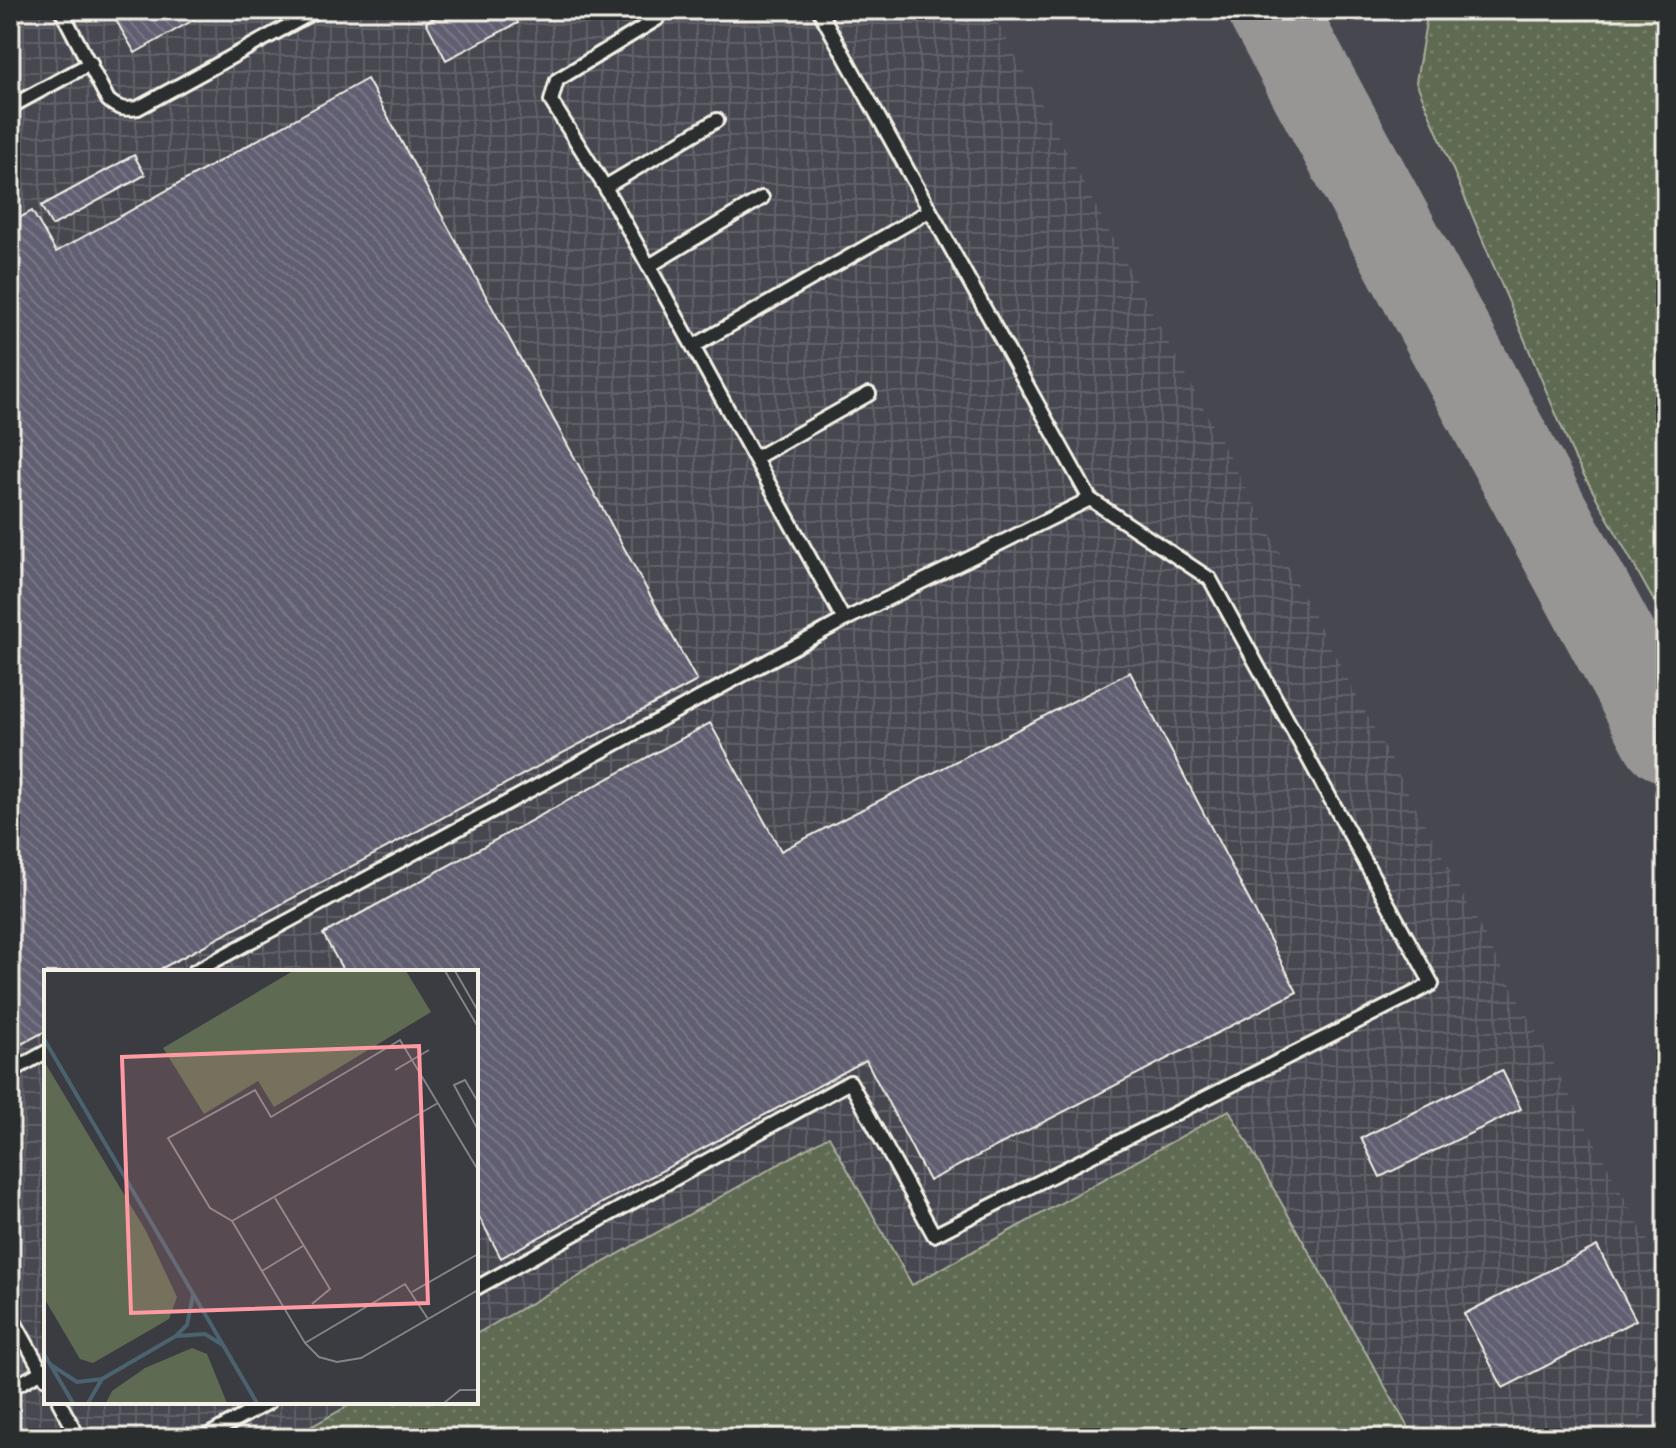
<svg xmlns="http://www.w3.org/2000/svg" width="1676" height="1448" font-family="'Comic Neue',sans-serif">
<style>
.built{fill:#464650;fill-rule:evenodd}
.industrial{fill:url(#industrial-grid);fill-rule:evenodd}
.grass{fill:url(#grass-dots);stroke:#aaae9d;stroke-width:2}
.lines{fill:none;stroke-linecap:round;stroke-linejoin:round}
.taxiway{stroke:#979695;stroke-width:88}
.building{fill:url(#building-back-hatch);stroke:#f4f1e8;stroke-width:2}
.service-casing{stroke:#f4f1e8;stroke-width:18}
.service{stroke:#2a2d2e;stroke-width:12}
.inset-river{fill:none;stroke:#4b626f;stroke-width:4}
.inset-road{fill:none;stroke:#848484;stroke-width:2}
.view{fill:#ff9aa2;fill-opacity:0.15;stroke:#ff9aa2;stroke-width:4}
.inset-edge{fill:none;stroke:#f4f1e8;stroke-width:4}
</style>
<defs>
<pattern id="industrial-grid" width="8" height="8" patternUnits="userSpaceOnUse" patternTransform="scale(2)"><rect width="8" height="8" fill="#464650"/><path d="M0 4h8M4 0v8" fill="none" stroke="#616169"/></pattern>
<pattern id="grass-dots" width="8" height="8" patternUnits="userSpaceOnUse" patternTransform="scale(2)"><rect width="8" height="8" fill="#5f6a52"/><path d="M2 2h.1M6 6h.1" fill="none" stroke="#77806b" stroke-width="1.8" stroke-linecap="round"/></pattern>
<pattern id="building-back-hatch" width="6" height="6" patternUnits="userSpaceOnUse" patternTransform="scale(2)"><rect width="6" height="6" fill="#615f71"/><path d="M-1 5l2 2M0 0l6 6M5-1l2 2" fill="none" stroke="#787685"/></pattern>
</defs>
<rect width="100%" height="100%" fill="#3a3c42"/>
<filter id="ink" filterUnits="userSpaceOnUse"><feTurbulence type="fractalNoise" baseFrequency=".0125" numOctaves="2"/><feDisplacementMap in="SourceGraphic" scale="16" xChannelSelector="R" yChannelSelector="G"/><feConvolveMatrix kernelMatrix="1 2 1 2 8 2 1 2 1" color-interpolation-filters="sRGB"/></filter>
<g filter="url(#ink)">
<path class="built" d="M10,10h1656v1428h-1656zM46,972h430v430h-430z"/>
<path class="industrial" d="M10,10h981l675,1266v129l-60,33h-1596zM46,972h430v430h-430z"/>
<path class="grass" d="M1428,10h238v613l-91,-164 -159,-377z
M1229,1110l185,328h-1123l64,-36h121v-68l353,-198 83,149z"/>
<g class="lines">
<path class="taxiway" d="M1272,10l394,728"/>
</g>
<path class="building" d="M110,10h101l-76,43z
M449,10h63l6,13 -72,37 -20,-38z
M367,79l330,602 -542,291h-109v59l-36,19v-827l22,-12 24,41z
M134,155l11,20 -93,51 -11,-20z
M1130,672l167,320 -368,189 -63,-121 -365,198 -25,-47v-239h-132l-21,-38 387,-211 71,128z
M1502,1070l19,39 -141,68 -19,-39z
M1597,1246l39,74 -133,68 -39,-74z"/>
<g class="lines">
<defs>
<path id="service" d="M61,10l47,90c10,9 17,10 30,8l179,-98
M657,19l-100,61 -6,21 54,86 239,433
M10,107l81,-44
M605,187l112,-67
M649,266l113,-68
M694,346l235,-135
M757,457l112,-63
M194,972l650,-352 246,-121
M10,1072l36,-20
M476,1288l374,-206 84,153 498,-251 -222,-405 -120,-80 -271,-489
M10,1314l36,65
M10,1389l36,-20
M59,1402l20,36
M203,1438l66,-36"/>
</defs>
<use href="#service" class="service-casing"/>
<use href="#service" class="service"/>
</g>
</g>
<g transform="translate(44 970)">
<rect width="434" height="434" fill="#3a3c42"/>
<path d="M249,1h113l25,41 -157,95 -16,-26 -54,33 -41,-66zM0,91l102,170 31,66 -8,22 -76,44 -13,-4 -36,-61zM148,378l15,6 20,49h-121l6,-12 33,-23z" fill="#5f6a52"/>
<path class="inset-river" d="M0,69l213,364M132,366l29,-2 18,11M0,384l29,49M7,395l26,17 25,-3 74,-43 11,-11 6,-30M44,433l14,-24"/>
<path class="inset-road" d="M401,1l33,56M411,1l23,40M351,100l34,-20M434,132l-13,-22 -11,5 24,45M434,200l-78,-130 -129,77 -16,-27 -87,48 42,70 22,13 73,122 14,14 18,5 24,-4 117,-68M231,228l55,91 -18,15M188,251l206,-118M218,301l41,-25M368,322l66,-38M261,373l100,-59 23,35M400,433l16,-13h18"/>
<path class="view" d="M375,76l9,257 -297,10 -9,-256z"/>
<rect width="434" height="434" class="inset-edge"/>
</g>
<rect width="1676" height="1448" fill="none" stroke="#2a2d2e" stroke-width="40"/>
<rect x="20" y="20" width="1636" height="1408" fill="none" stroke="#f4f1e8" stroke-width="3" filter="url(#ink)"/>
</svg>
